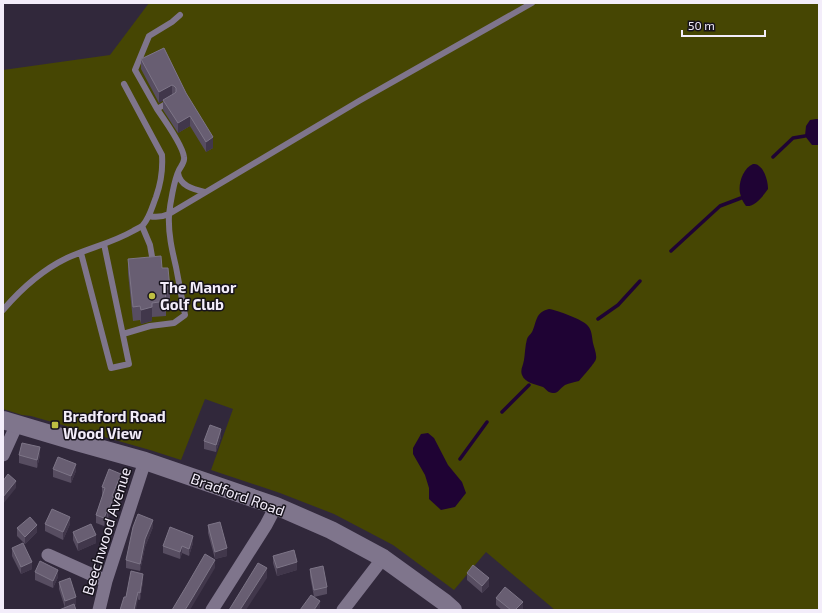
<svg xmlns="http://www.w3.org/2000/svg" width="822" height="613" font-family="'Exo 2',sans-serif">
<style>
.green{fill:#464603}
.water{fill:#1f0334}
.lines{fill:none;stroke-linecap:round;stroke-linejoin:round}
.stream{stroke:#1f0334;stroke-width:3.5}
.lane{stroke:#7f758c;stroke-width:6}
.street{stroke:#7f758c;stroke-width:13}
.secondary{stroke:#7f758c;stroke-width:18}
.wall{fill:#574d61}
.shaded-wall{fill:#41374b}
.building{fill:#685e72;stroke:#7d7587}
.poi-dot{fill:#bebf42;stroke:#17131c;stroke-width:1.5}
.labels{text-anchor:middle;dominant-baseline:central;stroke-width:3;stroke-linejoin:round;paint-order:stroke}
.poi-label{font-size:15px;font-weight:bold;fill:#f3edfa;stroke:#17131c;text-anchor:start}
.street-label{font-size:15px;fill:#f3edfa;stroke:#17131c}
</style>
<rect width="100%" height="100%" fill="#31283b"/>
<path class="green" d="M149,3h670v607h-264l-69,-58 -32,38 -61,-45 -59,-31 -54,-21 -69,-23 22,-61 -28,-10 -24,61 -31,-10 -119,-34 -9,-1 -19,-6v-339l107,-15z"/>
<path class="water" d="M816,119h3v26h-7l-7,-9 1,-10 4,-6z
M753,164c2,0 4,0 6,2 6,4 9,16 9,23 -5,7 -13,18 -22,17 -3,-4 -5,-8 -6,-13 -2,-9 3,-25 13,-29z
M549,309c8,1 35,11 39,17 4,4 4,12 5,17 1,5 4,11 3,16 -1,4 -13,17 -17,22 -4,1 -10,2 -14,4 -5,3 -7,9 -12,8 -5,0 -7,-4 -10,-6 -8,-3 -18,-4 -21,-12 -2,-5 1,-9 2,-15 1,-6 1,-14 3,-21 1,-3 3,-4 5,-7 5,-10 3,-20 17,-23z
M428,433l6,5 14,27 14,17 4,11 -11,14 -14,3 -12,-11v-11l-4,-13 -12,-21v-6l8,-14z"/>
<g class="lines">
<path class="stream" d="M773,157l20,-19 12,-2
M671,251l49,-45 21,-8
M598,319l20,-14 22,-24
M502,412l27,-27
M460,459l27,-37"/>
<path class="lane" d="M157,109l-22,-39 14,-34 23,-14 8,-7
M178,173c2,13 15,16 27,19
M149,216c8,2 13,1 20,-2l190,-113 173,-98
M142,226l8,19 3,17
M81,253l30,115 18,-4 -25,-120
M3,310c18,-21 39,-40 64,-52 22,-10 45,-15 66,-27 3,-2 7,-3 10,-6 7,-8 9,-18 13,-28 5,-14 7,-27 6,-42l-38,-71
M123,334l27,-8 24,-3 11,-8c-3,-16 -6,-32 -9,-48 -4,-17 -8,-34 -7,-52 1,-10 5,-35 10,-45 2,-4 6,-8 5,-13 -1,-11 -20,-38 -27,-48l12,-7"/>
<path class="street" d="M3,455l14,-31
M48,555l58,26
M99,610l7,-29 39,-120
M212,610l54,-85 10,-19
M343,610l40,-52"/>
<path class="secondary" d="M3,420l74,22 68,19 131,45 55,24 52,28 61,44 9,8"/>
</g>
<path class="wall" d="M164,48l49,100 -7,4 -16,-26 -12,7 -15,-23v-10l-4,3 -18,-34v-10z
M128,259l34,9 8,21v14l-4,1v12l-14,1v4l-11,3 -1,-4 -7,1 -5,-48z
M221,437l-5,15 -12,-3v-8z
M19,455h21l-3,13 -18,-5z
M53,469l23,2 -5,12 -18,-6z
M121,481l-7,19v4l-6,15 -1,-1 -3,8 -8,-3v-8l7,-20h-1v-8z
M45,524h25l-7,16 -18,-9z
M208,525l19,31 -12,3 -7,-26z
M153,527l-8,20 -5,24 -14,-3v-8z
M17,528l20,4 -12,12 -8,-8z
M73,532l23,11 -18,8 -5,-11z
M193,543l-4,13 -7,-3 -2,6 -17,-6v-7z
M12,548l20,21 -11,5 -9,-18z
M273,556l24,14 -20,6 -4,-13z
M310,569l17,18v7l-13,3 -4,-21z
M35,572l23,5 -5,11 -18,-8z
M467,573l22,13 -7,7 -15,-13z
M143,581l-3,19 -14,-3z
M59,582l17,23 -11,3 -6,-19z
M496,598l27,11 -1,1h-20l-6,-5z"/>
<path class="shaded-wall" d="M172,85v11l-13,7v-11z
M190,116v10l-12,7v-10z
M213,137v11l-7,4v-10z
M152,307v14l-11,3v-14z
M221,429v8l-5,15v-7z
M40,447v8l-3,13v-8z
M76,464v7l-5,12v-7z
M121,474v7l-7,19v4l-6,15v-8l4,-15z
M16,481v7l-13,16v-7z
M107,511v7l-3,8v-8z
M70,517v7l-7,16v-8z
M153,520v7l-8,20 -5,24v-7l5,-25z
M37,525v7l-12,12v-7z
M96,535v8l-18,8v-8z
M193,536v7l-4,13v-7z
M182,546v7l-2,6v-7z
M227,548v8l-12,3v-7z
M215,560v8l-25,42h-5z
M32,562v7l-11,5v-7z
M297,562v8l-20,6v-8z
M267,568v10l-21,32h-6z
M58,570v7l-5,11v-7z
M143,574v7l-3,19v-7z
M489,578v8l-7,7v-7z
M138,592v8l-2,10h-2z
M76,597v8l-11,4v-8z
M320,601v8l-1,1h-5z
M523,602v7l-1,1h-7z"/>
<path class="building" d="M164,48l22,45 27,44 -7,5 -16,-26 -12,7 -15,-23 12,-7 1,-1v-4l-2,-2 -2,-1 -13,7 -18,-33z
M161,256l1,12h6l2,21h-5l1,12 -14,2v4l-11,3 -1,-4 -7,1 -5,-48z
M210,425l11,4 -5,16 -12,-4z
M22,443l18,4 -3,13 -18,-5z
M58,457l18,7 -5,12 -18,-7z
M109,469l12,5 -9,22 2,1 -6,14h-1l-3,7 -8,-3 9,-27 -3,-1z
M8,474l8,7 -13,16v-16z
M52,509l18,8 -7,15 -18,-8z
M138,514l15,6 -8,19 -5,25 -14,-4 7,-33z
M30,517l7,8 -12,12 -8,-9z
M220,522l7,26 -12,4 -7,-27z
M91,524l5,11 -18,8 -5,-11z
M170,527l23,9 -4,13 -7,-3 -2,6 -17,-6z
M23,543l9,19 -11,5 -9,-19z
M294,550l3,12 -20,6 -4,-12z
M205,554l10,6 -22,37 -8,13h-13l15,-25z
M40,561l18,9 -5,11 -18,-9z
M258,563l9,5 -27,42h-11z
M473,565l16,13 -7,8 -15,-13z
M323,566l4,21 -13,3 -4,-21z
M131,571l12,3 -3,19 -2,-1 -4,18h-14l4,-13h2z
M70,578l6,19 -11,4 -6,-19z
M505,587l18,15 -8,8h-4l-15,-12z
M311,595l9,6 -6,9h-14z
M74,604l2,6h-17z"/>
<g class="poi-dot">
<circle cx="152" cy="296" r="4"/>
<rect x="51" y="421" width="8" height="8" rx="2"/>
</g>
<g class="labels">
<g class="poi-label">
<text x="160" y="287">The Manor<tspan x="160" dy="17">Golf Club</tspan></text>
<text x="63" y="416">Bradford Road<tspan x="63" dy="17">Wood View</tspan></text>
</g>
<g class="street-label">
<text transform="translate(238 494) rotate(20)">Bradford Road</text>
<text transform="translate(106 531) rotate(-73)">Beechwood Avenue</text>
</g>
</g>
<rect width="822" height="613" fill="none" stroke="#f3edfa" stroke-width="8"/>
<path d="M682 30v6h83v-6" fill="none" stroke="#f3edfa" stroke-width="2"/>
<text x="688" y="30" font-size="12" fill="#f3edfa" stroke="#17131c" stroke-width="3" paint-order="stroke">50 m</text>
</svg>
